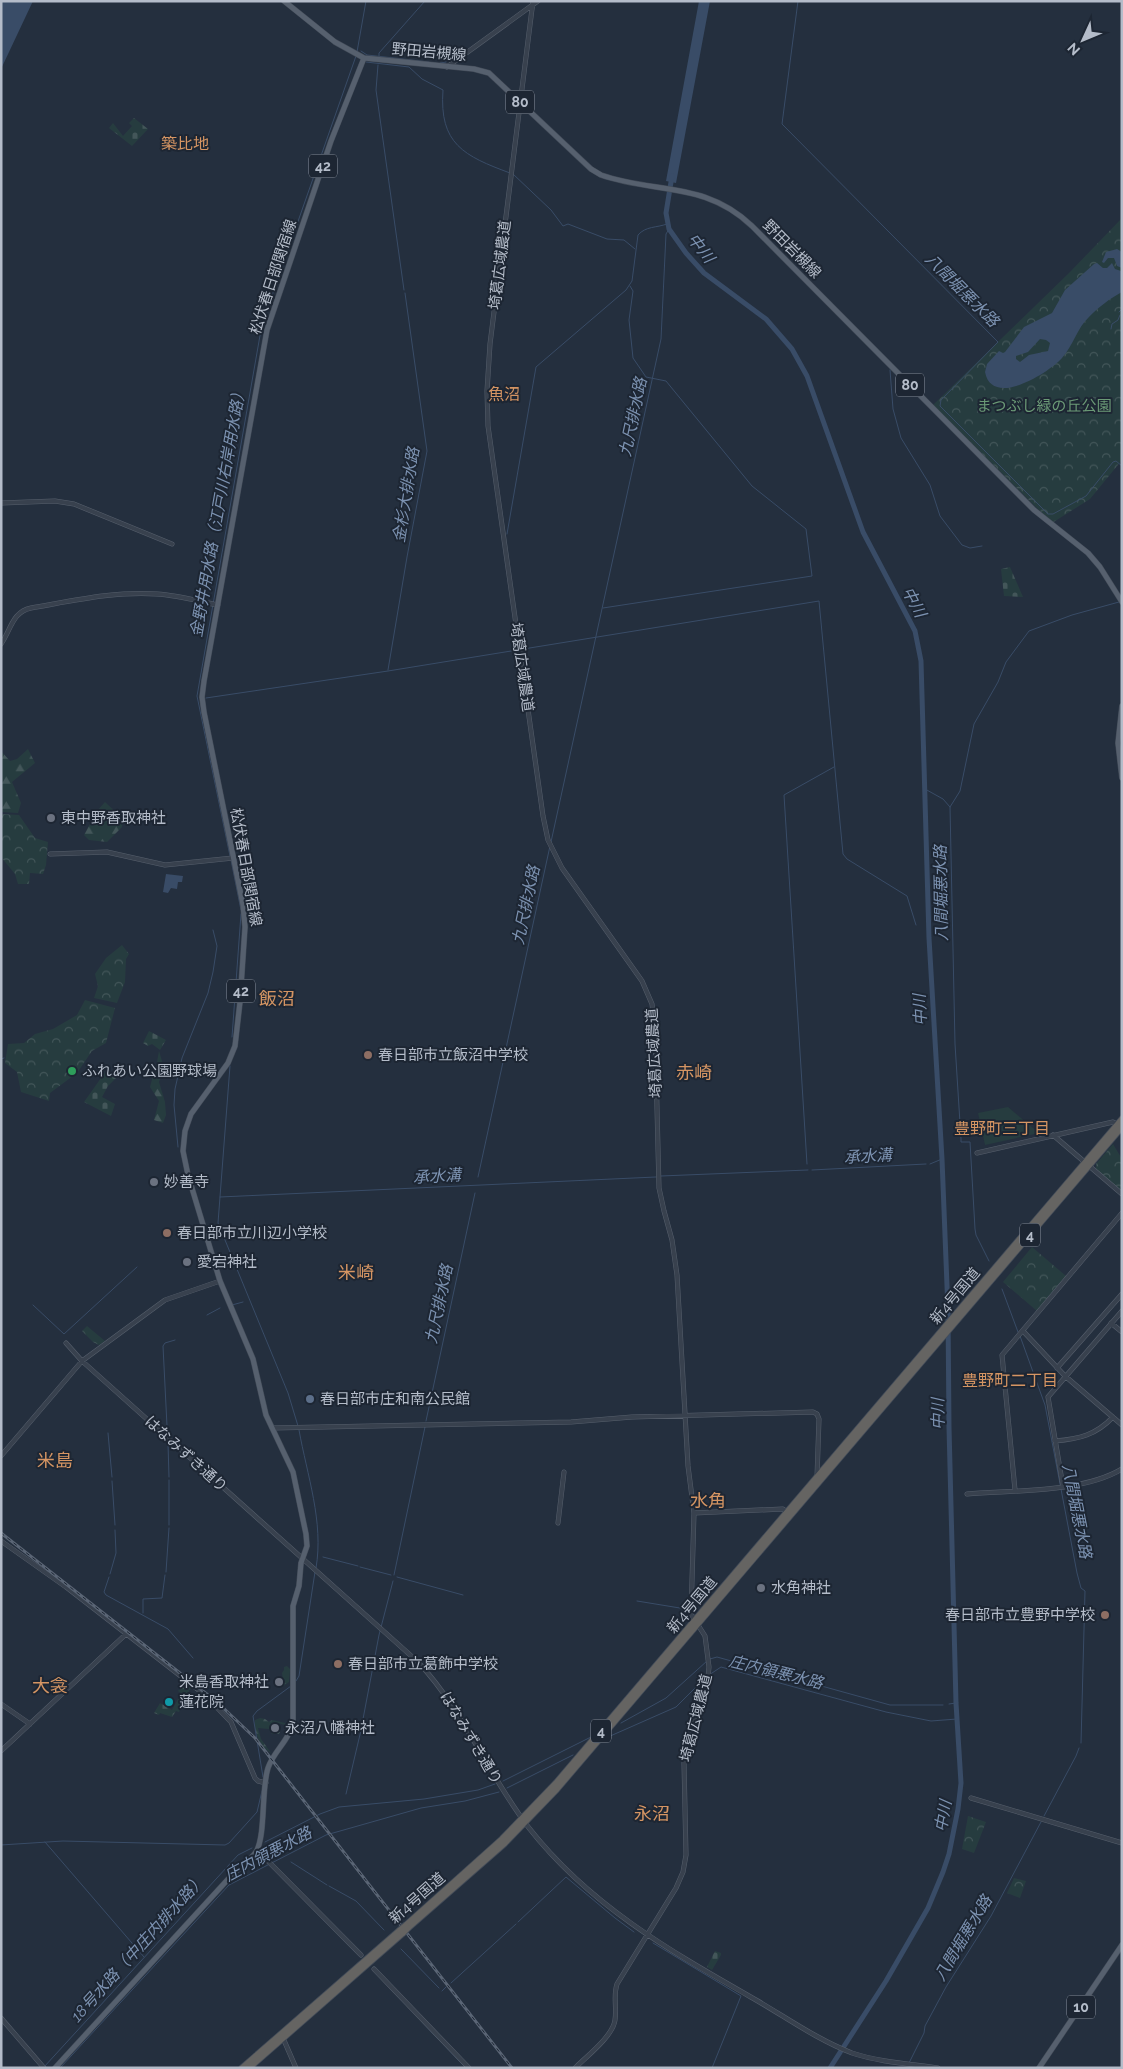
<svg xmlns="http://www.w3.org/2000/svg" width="1123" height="2069" font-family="Raleway,'Noto Sans JP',sans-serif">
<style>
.grass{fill:#263c3f}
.forest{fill:url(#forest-firs)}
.cemetery{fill:url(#cemetery-stones)}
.park{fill:url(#park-crowns)}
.water{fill:#394c67;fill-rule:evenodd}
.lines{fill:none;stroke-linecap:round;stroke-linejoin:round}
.stream{stroke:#394c67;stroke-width:1}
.river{stroke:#394c67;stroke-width:5}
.tertiary-casing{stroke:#565f6c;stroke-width:5}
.primary-casing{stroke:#414a57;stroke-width:6}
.trunk-casing{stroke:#434c59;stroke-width:7}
.tertiary{stroke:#38414e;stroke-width:4}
.primary{stroke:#56606e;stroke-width:5}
.trunk{stroke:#656462;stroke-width:5.5}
.rail-casing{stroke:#5a6575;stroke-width:3}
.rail{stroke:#1d2633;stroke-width:1;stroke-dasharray:4;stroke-linecap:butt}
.trunk-bridge-casing{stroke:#434c59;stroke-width:7;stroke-linecap:butt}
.trunk-bridge{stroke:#656462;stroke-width:5.5}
.worship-dot{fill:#6b7280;stroke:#1d2633;stroke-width:2}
.education-dot{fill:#8d6e63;stroke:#1d2633;stroke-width:2}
.leisure-dot{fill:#2e9e5b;stroke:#1d2633;stroke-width:2}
.service-dot{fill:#5c6f8a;stroke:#1d2633;stroke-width:2}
.culture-dot{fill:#0f9aa8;stroke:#1d2633;stroke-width:2}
.labels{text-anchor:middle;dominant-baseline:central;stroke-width:4;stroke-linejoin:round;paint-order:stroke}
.shield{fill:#1d2633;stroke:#878f9c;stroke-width:1}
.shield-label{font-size:14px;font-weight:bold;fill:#b4bcc9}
.street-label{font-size:15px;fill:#b4bcc9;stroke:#1d2633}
.park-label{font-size:15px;fill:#6b9a76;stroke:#1d2633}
.poi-label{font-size:15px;fill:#b4bcc9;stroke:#1d2633;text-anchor:start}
.neighbourhood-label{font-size:16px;fill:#d59563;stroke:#1d2633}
.water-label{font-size:16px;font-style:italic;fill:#7c92b1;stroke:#1d2633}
.quarter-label{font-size:18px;fill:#d59563;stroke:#1d2633}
</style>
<defs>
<pattern id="forest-firs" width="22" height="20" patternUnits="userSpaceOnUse" patternTransform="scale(1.25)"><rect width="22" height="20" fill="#263c3f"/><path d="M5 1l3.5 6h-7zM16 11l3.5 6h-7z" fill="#435659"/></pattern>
<pattern id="cemetery-stones" width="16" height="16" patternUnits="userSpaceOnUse" patternTransform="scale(1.25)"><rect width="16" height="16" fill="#263c3f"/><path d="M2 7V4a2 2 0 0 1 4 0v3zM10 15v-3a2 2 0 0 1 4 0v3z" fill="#435659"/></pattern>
<pattern id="park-crowns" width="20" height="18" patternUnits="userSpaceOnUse" patternTransform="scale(1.25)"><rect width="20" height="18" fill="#263c3f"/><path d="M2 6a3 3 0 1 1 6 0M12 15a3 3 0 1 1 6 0" fill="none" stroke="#435659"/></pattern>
</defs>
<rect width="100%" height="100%" fill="#242f3e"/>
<path class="grass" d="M1008,1107l31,26 -54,12 -7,-32z"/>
<path class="forest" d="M28,749l7,14 -23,19 9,21 -3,10 -17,-1v-61l9,10 7,-2z
M105,802l18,17 -1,8 -15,15 -18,-2 -5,-5 13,-24z
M159,1051l5,17 -5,14 6,20 1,13 -3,8 -9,-3 5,-19 -9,-14 4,-15 5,-4 -2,-6z
M287,1666l3,3 -1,13 -7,5 3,-6 -2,-2 -1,-6 2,-3v-3z
M260,1718l5,1 4,3 3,-2 13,3v2l-7,-2 -6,3 -1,4 9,2 -1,2h-7l-3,-5 -11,-1 3,11 10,14c-12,-8 -17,-20 -16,-33z"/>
<path class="cemetery" d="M134,118l14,11 -16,17 -23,-18 4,-5 10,13 9,-10 -3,-3z
M1010,567l13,30 -19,-1 -3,-27z
M149,1031l17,9 -6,10 -8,-6 -4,2 -5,-3z
M106,1071l10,7 -8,8 -6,11 13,7 -4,12 -27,-14z
M186,1682l5,5 -12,25 -3,-1 -4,6 -12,-4 -1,2 -5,-2 6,-10 12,7 9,-17 -3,-2z
M715,1951l6,2v2l-9,15 -5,-3z"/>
<path class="park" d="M1122,218v242l-32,39 -38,24 -119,-118 137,-133z
M1,814l18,1 16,23 13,4 -2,23 -3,9 -13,-1 -1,11h-11l-3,-10 -14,-17z
M122,945l7,9 -3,5 -1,23 -8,21 -23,-5 4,-12 -3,-12 11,-16z
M85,1000l30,8 -9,35 -14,8 -15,22 -27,20 -1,8 -28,-9 -4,-20 -12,-9 3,-19 16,-1 11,-9 18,-5 24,-14z
M1113,1144l9,15v33l-26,-23v-5z
M1032,1247l34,29 -29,35 -34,-29z
M87,1326l18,15 -6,4 -6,-3 -11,-11z
M968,1816l18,6 -12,31 -12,-4z
M1014,1878l12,3 -6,17 -13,-5z"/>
<path class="water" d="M1,1h32l-32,68z
M699,1h11l-34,182 -10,-2z
M1117,249l5,3v16l-5,-2 -3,-8h-6l-4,5 -2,-1 4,-10z
M1097,263l6,5h4l5,-5 3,6 6,2 1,21c-13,7 -23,15 -33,25 -12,11 -16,29 -27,41 -12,14 -70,51 -77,14l2,-8 12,-13 4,2 2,-1 19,-25 28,-14 13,-23 29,-26zM1040,339l6,1 4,3 -2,8 -19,4 -9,7 -4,-3v-3l12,-4z
M166,874l17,2 -1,6h-4l-1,7 -6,-1 -3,5 -5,-1z"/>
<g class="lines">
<path class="stream" d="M798,1l-16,123 216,218 -57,58 -1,6 108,108h5l33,-18 27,-34 3,-1 6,5
M361,51l6,4 62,7
M357,52l9,-51
M379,56v-3l46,-52
M366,62l43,5 13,12 21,11c-4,54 21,66 67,83
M440,63l6,-1
M378,65l-2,25 28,200
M513,174l38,36 12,16 5,-2 39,15 17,1 11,9
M1119,312l3,-3
M1111,329l1,-5 6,-4 2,-5
M890,370l3,39 8,29 29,47 10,31 22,29 8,3 12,-2
M507,534l29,-167 90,-77 6,-9 6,-46c8,-9 18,-7 29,-11
M603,608l209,-32 -6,-47 -54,-43 -86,-105 -20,-4 -13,-19 -4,-38 4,-29 -3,-5
M388,670l19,-113 20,-106 -22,-158
M206,698l182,-27 431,-70 24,253 4,5 60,37 9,29
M925,789l18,10 7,8
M551,842l110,-503 5,-105 3,-5
M230,856l-33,-160 65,-372 94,-268
M231,860l10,50
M232,1037l9,-123
M1,1059l3,-1
M230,1066l-12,157 70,170 10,33
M178,1147l-4,-42 1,-16 7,-31 26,-65 5,-21 4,-26 -4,-16
M807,1164l-23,-369 50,-28
M930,1164l12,-5
M812,1170l114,-6
M661,1176l147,-6
M478,1177l72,-331
M220,1197l436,-20
M989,1261l-13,-26 -1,-6 -5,-87h-9v-3l-6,-95 -5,-237 10,-16 14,-67 24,-42 8,-20 23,-31 43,-16 47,-13
M1002,1289l16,43
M33,1305l31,29 73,-67
M232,1305l11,-3
M207,1315l13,-7
M1020,1336l25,69 32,168 4,15 4,3 -4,152
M426,1421l49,-228
M167,1426l-4,-80 2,-3 10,-3
M299,1430c8,45 25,92 17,138
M108,1433l4,44
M168,1443l1,34
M112,1481l3,44
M169,1525v-45
M323,1557l35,9
M360,1567l31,8
M166,1572l3,-44
M110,1574l6,-21 -1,-23
M394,1575l31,-148
M109,1577l-5,15 2,3 62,34 25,29
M397,1577l66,18
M637,1601l49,8
M143,1613v-14l19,-1 3,-23
M710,1659l7,-2 173,48h53
M709,1675l12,-8 165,45 45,9 26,-2
M296,1681l3,-5 16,-104
M949,1704l7,-1
M363,1719l16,-84 14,-54
M621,1723l45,-25 41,-37
M608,1737l68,-30 30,-30
M263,1777l-10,-61 4,-5 34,-25
M503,1781l88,-44
M507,1788l66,-33
M346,1794l16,-68
M1044,1816l32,-60 3,-8
M45,1842l99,115
M265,1842l55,-28 19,-7 85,-8 54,-9 17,-6
M1,1845l62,-4 162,4 4,-2 28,-31 5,-21
M291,1862l36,23
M329,1886l27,15 28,29
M518,1922l48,-45 49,41 19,14
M653,1943l88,53 -29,72
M348,1944l8,9
M401,1949l38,39
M384,1982l31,32
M451,1983l65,-59
M442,1991l4,-4
M421,2021l45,47
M909,2063l15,-30 1,-7 21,-39 45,-71 50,-94
M44,2067l194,-212 14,-7
M60,2068l169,-183 97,-50 95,-27 44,-7 34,-9"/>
<path class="river" d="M672,176l-6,37 3,16 17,24 18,20 62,46 26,30 15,27 56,156 52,99 6,30 8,277 13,221 6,152 1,116 7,276 5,80 -3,26 -9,45 -6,18 -15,36 -42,73 -56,87"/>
<defs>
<path id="tertiary" d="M533,1l-43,343 -3,47 1,35 55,390 5,24 14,28 80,113 10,23 3,25 4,159 5,23 8,29 5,35 11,191 6,47 -3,101 14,22 4,31 -2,20 -18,50 -5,26 2,92 -3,17 -7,16 -59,96c-4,12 0,23 -2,36 -2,16 -28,36 -40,48
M447,67l91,-66
M1,503l54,-2 19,3 98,40
M1,644c10,-14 11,-32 30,-36 41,-7 84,-17 126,-14 20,1 41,7 61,11
M50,854l57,-2 58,13 68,-7
M1053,1135l69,59
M977,1153l136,-31 4,2
M1111,1323l11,9
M1023,1331l42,45 57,49
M66,1343l16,18 336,301c46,49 70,113 111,166 61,78 143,124 227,172 31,18 62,40 96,53 27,9 58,11 86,15
M1057,1368l65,-74
M272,1428l299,-6 61,-5 181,-5 4,2 2,5 -2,58
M1055,1441c24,-2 41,-6 58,-24
M1,1456l81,-95 83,-61 55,-19
M1063,1487l-15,-90 74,-86
M1015,1490l-13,-135 120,-142
M967,1494c47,-4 115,-1 155,-25
M694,1513l89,-4 4,3
M558,1523l6,-51
M1,1541l65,46 139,108 26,27 24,56 3,3 8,2
M1,1704l29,20
M1,1751l125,-117
M971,1798l151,45
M257,1850l104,105
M374,1969l95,99
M1,2018l43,50
M283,2038l13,30"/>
<path id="primary" d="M284,1l51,41 29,16 110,11 15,4 102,96 10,6c55,19 104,6 151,51l282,284 54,43 12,14 22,35
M1122,706l-4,37 4,35
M55,2068l176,-192c8,-8 19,-15 25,-24 10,-17 5,-63 12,-84 6,-18 21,-26 25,-47v-115l6,-20 2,-23 6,-17 -1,-12 -13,-62 -27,-57 -13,-56 -33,-78 -32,-106 -5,-24 2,-20 6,-17 37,-51 7,-17 5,-44 5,-75 -2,-22 -39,-193 -2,-15 2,-16 63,-351 64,-189 33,-83
M1039,2068l83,-123"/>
<path id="trunk" d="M406,1925l96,-86 54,-56 566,-664
M408,1928l96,-84 53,-55 565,-662
M242,2068l158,-138
M249,2068l154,-135"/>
</defs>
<use href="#tertiary" class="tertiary-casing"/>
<use href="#primary" class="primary-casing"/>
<use href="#trunk" class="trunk-casing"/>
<use href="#tertiary" class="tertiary"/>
<use href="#primary" class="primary"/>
<use href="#trunk" class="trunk"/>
<defs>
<path id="rail" d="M1,1533l216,169 38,36 17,22 240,308"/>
</defs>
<use href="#rail" class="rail-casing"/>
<use href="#rail" class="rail"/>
<defs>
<path id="trunk-bridge" d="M400,1930l6,-5
M403,1933l5,-5"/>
</defs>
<use href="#trunk-bridge" class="trunk-bridge-casing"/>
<use href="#trunk-bridge" class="trunk-bridge"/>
</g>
<g class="worship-dot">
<circle cx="51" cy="818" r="5"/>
<circle cx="154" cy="1182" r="5"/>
<circle cx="187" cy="1262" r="5"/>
<circle cx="761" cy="1588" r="5"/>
<circle cx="279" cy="1682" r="5"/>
<circle cx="275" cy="1728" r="5"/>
</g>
<g class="education-dot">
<circle cx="368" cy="1055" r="5"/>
<circle cx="167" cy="1233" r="5"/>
<circle cx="1105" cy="1615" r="5"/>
<circle cx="338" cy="1664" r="5"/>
</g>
<circle class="leisure-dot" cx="72" cy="1071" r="5"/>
<circle class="service-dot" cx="310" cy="1399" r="5"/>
<circle class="culture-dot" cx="169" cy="1702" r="5"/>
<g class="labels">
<g class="shield">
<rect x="506" y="90.5" width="28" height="23" rx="4"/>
<rect x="309" y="154.5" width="28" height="23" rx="4"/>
<rect x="896" y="373.5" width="28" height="23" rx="4"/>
<rect x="227" y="979.5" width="28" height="23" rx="4"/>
<rect x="1020" y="1223.5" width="20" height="23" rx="4"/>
<rect x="591" y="1719.5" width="20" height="23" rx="4"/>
<rect x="1067" y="1995.5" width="28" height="23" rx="4"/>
</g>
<g class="shield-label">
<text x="520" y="102">80</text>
<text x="323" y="166">42</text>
<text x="910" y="385">80</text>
<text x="241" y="991">42</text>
<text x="1030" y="1235">4</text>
<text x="601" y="1731">4</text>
<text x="1081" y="2007">10</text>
</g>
<g class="street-label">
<text transform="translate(429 52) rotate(5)">野田岩槻線</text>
<text transform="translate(792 249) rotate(45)">野田岩槻線</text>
<text transform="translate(500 265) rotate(-83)">埼葛広域農道</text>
<text transform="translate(273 277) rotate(-72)">松伏春日部関宿線</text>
<text transform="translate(522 667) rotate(82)">埼葛広域農道</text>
<text transform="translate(246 867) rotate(80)">松伏春日部関宿線</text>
<text transform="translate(654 1053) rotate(-93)">埼葛広域農道</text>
<text transform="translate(955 1296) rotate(-50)">新4号国道</text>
<text transform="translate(186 1454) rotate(42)">はなみずき通り</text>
<text transform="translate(692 1605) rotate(-50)">新4号国道</text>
<text transform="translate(696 1718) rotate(-76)">埼葛広域農道</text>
<text transform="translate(471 1738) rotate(59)">はなみずき通り</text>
<text transform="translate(417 1898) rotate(-41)">新4号国道</text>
</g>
<g class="park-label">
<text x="1044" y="406">まつぶし緑の丘公園</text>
</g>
<g class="poi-label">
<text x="61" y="818">東中野香取神社</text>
<text x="378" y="1055">春日部市立飯沼中学校</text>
<text x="82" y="1071">ふれあい公園野球場</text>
<text x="164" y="1182">妙善寺</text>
<text x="177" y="1233">春日部市立川辺小学校</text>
<text x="197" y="1262">愛宕神社</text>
<text x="320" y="1399">春日部市庄和南公民館</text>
<text x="771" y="1588">水角神社</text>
<text x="1095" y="1615" text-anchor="end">春日部市立豊野中学校</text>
<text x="348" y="1664">春日部市立葛飾中学校</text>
<text x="269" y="1682" text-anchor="end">米島香取神社</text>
<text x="179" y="1702">蓮花院</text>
<text x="285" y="1728">永沼八幡神社</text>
</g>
<g class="neighbourhood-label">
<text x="185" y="143">築比地</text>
<text x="504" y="394">魚沼</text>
<text x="1002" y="1128">豊野町三丁目</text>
<text x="1010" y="1380">豊野町二丁目</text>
</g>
<g class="water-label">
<text transform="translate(701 248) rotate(52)">中川</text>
<text transform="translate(962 290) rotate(45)">八間堀悪水路</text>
<text transform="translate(633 417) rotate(-78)">九尺排水路</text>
<text transform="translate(406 495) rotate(-81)">金杉大排水路</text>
<text transform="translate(218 511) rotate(-80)">金野井用水路（江戸川右岸用水路）</text>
<text transform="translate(914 602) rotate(62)">中川</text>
<text transform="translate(941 893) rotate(-91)">八間堀悪水路</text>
<text transform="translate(526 905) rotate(-78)">九尺排水路</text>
<text transform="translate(920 1010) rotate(-93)">中川</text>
<text transform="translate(868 1156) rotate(-3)">承水溝</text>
<text transform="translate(437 1176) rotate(-3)">承水溝</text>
<text transform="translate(439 1304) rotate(-78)">九尺排水路</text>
<text transform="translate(938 1414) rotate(-91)">中川</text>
<text transform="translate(1077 1511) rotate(79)">八間堀悪水路</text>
<text transform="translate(776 1672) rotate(14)">庄内領悪水路</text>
<text transform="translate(943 1816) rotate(-80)">中川</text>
<text transform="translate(268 1854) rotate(-28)">庄内領悪水路</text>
<text transform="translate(963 1938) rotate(-59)">八間堀悪水路</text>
<text transform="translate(138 1948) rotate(-48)">18号水路（中庄内排水路）</text>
</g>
<g class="quarter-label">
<text x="277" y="998">飯沼</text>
<text x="694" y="1072">赤崎</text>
<text x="356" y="1272">米崎</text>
<text x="55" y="1460">米島</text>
<text x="708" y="1500">水角</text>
<text x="50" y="1685">大衾</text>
<text x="652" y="1813">永沼</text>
</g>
</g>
<rect width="1123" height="2069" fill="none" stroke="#b4bcc9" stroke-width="5"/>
<g transform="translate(1083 40) rotate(226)" stroke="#1d2633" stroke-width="4" paint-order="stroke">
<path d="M0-4L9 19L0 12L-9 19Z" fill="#b4bcc9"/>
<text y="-8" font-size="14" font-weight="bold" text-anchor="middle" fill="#b4bcc9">N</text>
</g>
</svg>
